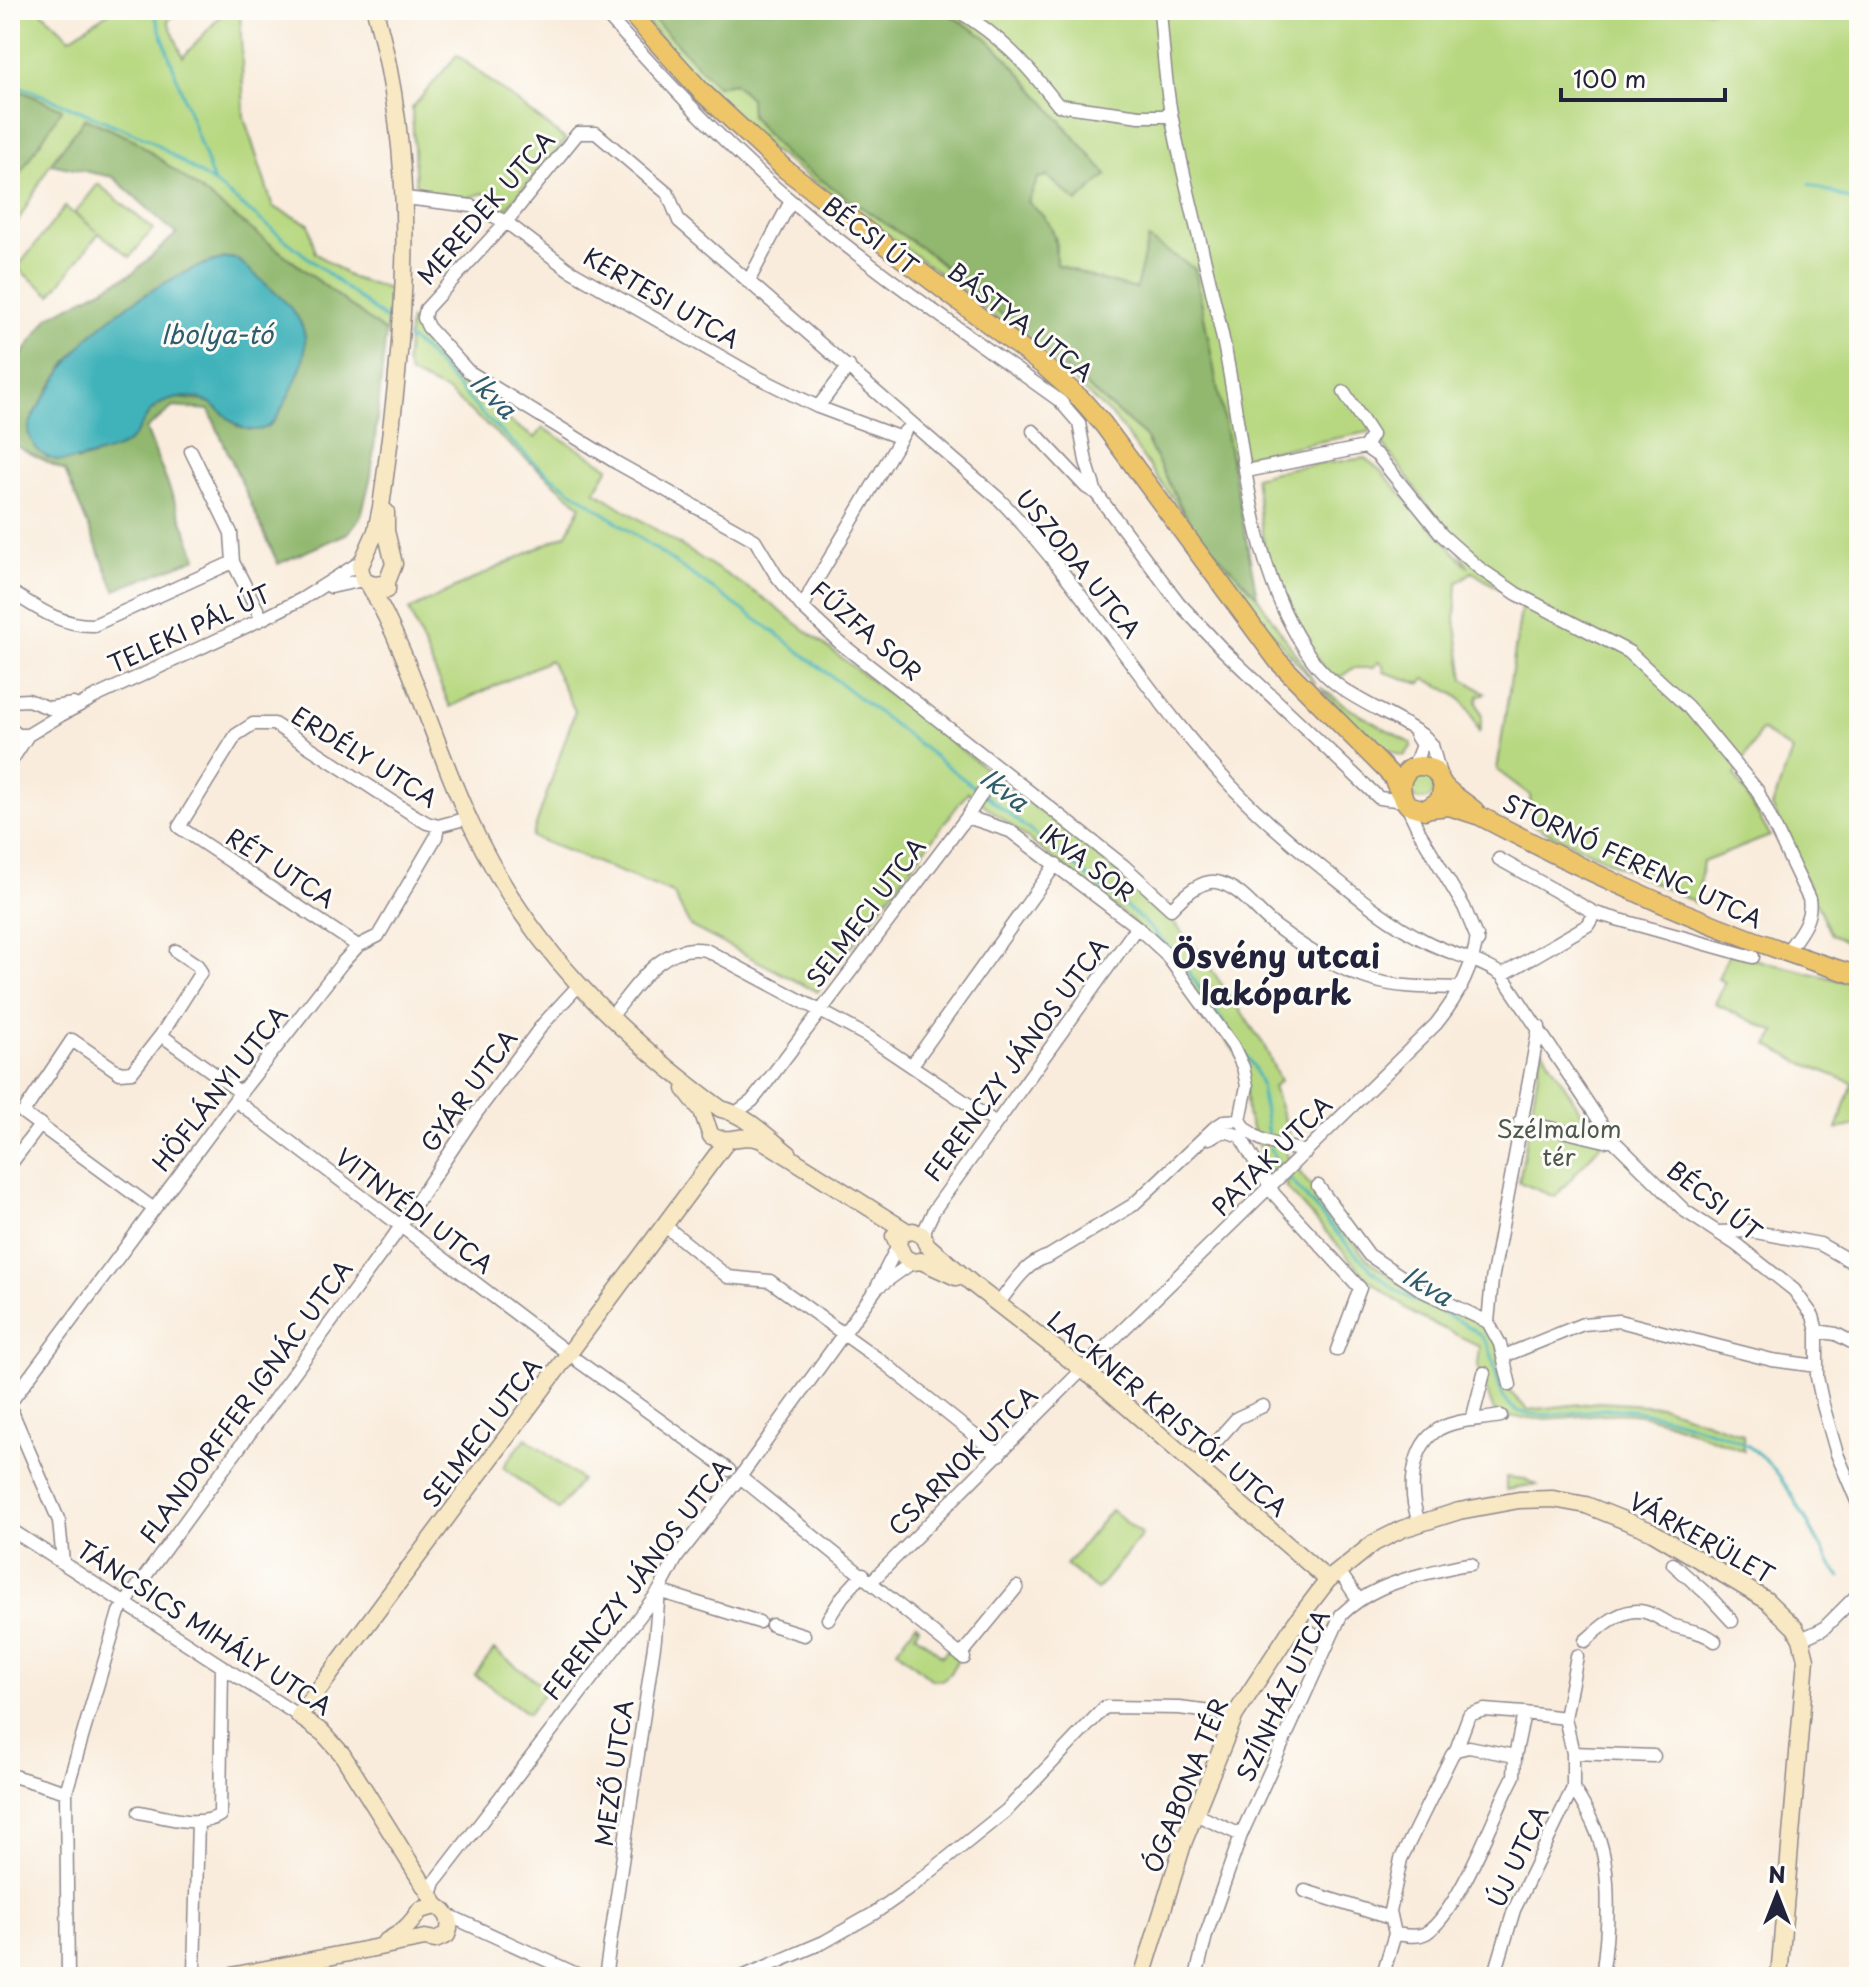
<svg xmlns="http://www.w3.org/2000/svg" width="1869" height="1987" font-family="'Playpen Sans',sans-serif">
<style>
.green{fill:#b7d880;stroke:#6c7d5e;stroke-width:2}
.forest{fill:#91b86e;stroke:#5a6d54;stroke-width:2;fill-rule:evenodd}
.water{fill:#41b2ba;stroke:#326a7a;stroke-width:2}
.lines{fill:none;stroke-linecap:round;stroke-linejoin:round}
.stream{stroke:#41b2ba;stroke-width:3}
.street-casing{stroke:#8e878c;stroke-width:15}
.secondary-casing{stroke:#8e878c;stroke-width:19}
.primary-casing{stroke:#8e878c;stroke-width:21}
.street{stroke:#fff;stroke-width:12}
.secondary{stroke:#f8e8c3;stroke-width:16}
.primary{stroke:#eec569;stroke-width:18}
.labels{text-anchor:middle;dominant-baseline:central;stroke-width:6;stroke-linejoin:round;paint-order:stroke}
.street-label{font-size:24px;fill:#22223b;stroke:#fdfcf7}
.park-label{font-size:24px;fill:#4f5950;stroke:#fdfcf7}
.water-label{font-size:26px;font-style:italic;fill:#2e5c6e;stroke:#fdfcf7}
.district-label{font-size:32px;font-weight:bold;fill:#22223b;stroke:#fdfcf7}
</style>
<rect width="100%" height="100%" fill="#fdfcf7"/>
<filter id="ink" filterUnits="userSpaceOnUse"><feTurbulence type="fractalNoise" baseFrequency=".0125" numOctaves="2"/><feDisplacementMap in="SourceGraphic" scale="16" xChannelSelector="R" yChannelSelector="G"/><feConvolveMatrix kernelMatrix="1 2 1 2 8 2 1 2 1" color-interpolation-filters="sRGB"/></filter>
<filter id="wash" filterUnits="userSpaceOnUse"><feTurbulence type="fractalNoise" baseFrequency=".006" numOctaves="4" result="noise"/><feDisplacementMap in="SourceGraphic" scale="32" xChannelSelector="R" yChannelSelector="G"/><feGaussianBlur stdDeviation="1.8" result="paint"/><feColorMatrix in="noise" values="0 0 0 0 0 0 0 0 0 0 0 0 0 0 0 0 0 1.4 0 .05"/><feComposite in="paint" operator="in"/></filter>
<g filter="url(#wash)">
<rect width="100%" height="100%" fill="#f9ecdc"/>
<path class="green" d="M10,10h30l30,28 42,-28h66l-10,11 15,36 43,-47h14l4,107 29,90 36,17 6,29 37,25 40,12 -6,43 -251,-193 -50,-22 -35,46 -40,72z
M636,10h9l72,76 17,-3 16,15 1,19 34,38 142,97 217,183 47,91 66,70 59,89 -64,-76 -136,-189 -48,-44 -121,-97 -177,-130 -81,-79z
M942,10h917v938l-28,-13 -59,-128 20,-56 -31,-21 -26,45 35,61 -67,26 -7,41 -165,-79 -1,-29 -33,-25 25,-167 -50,-31 -15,11 -2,36 9,60 21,14 -7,3 -1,6 5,15 -3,16c-10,-34 -23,-40 -54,-54l-4,5 -37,-12 -1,-7 -5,-3 -5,6h-20l-11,8h-11c-28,-35 -52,-75 -64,-119 -7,-25 -8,-54 -12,-80l36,-9 74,-10 17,14 87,96 -15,-27 -81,-110 -142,28 -36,-190 -46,-30 -13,50 -39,-10 -41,-15v-25l-28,-37 10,-24 9,-2 30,26 29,-28 -98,-115 -23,-22z
M457,55l109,85 -61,70 -21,-17 -18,5 -50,-9 -4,-81z
M98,184l55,45 -23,28 -31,-24 -48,62 -34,-27 48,-61 32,24 -22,-18z
M410,320l90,95 35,23 8,-10 66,39 -14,24 167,106 227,174 -2,7 13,10 4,-5 148,114 48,56 64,92 16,36 -7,6 17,49 -7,10 5,11 79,102 31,23 84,42 16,21 4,26 8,21 18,18 71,-8 62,4 82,28 1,17c-34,-12 -78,-34 -113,-37 -45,-4 -94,15 -137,-3l-16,-45 2,-20 -65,-31 -48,-37 -82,-92 3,-2 -14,-13 -4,2 -3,-3 -20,-56 -3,-50 -87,-118 -27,-27 -162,-127 -151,200 -127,-66 -17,-33 -141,-56 43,-126 -25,-51 -100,47 -41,-97 158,-76 14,-28 -133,-114 -38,-18 -4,-11z
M1320,687l30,22 61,34v4l-7,9c-27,-6 -68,-48 -84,-69z
M1409 787a13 13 0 1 1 26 0a13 13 0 1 1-26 0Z
M1729,953l130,32 -1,140 -21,4 16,-46 -55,-22 -30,-16 8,-13 -61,-28 10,-22 -7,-3z
M1542,1049l59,95 -46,53 -36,-15z
M526,1438l55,42 -23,30 -55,-43z
M1506,1477l19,2 12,6 -31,5z
M1111,1510l31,25 -45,55 -31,-25z
M916,1624l3,3 -4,7 27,22 6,-7 10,10 -8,14 -8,7 -11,-1 -34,-29z
M494,1650l53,39 -19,25 -53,-39z"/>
<path class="forest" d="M645,10h297l43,27 23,22 99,116 -30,27 -30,-26 -9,2 -10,24c26,23 27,26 28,62l41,15 39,10 12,-50 47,30 62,327 -66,-70 -47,-91 -217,-183 -142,-97 -34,-39 -1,-18 -16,-15 -17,3z
M10,86l52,23 -52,80z
M85,118l50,22 251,193 -15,143 -10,40 -13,17 -70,31 -69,-154 -36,-3 -27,22 51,129 -82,32 -50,-119 -55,-28v-71l39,-55 84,-44 43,-39 -63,-57 -62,-13zM227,258l9,1 1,167 -25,-24 -35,-4 -14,4 -15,11 -19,28 -9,6 -43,14 -44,-46c14,-20 26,-44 42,-62 31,-37 104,-86 152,-95z"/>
<path class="water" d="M227,258l9,1 7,5c58,52 84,62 41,140 -6,13 -14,27 -30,26 -30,0 -34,-42 -80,-31 -32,7 -28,29 -47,44 -8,6 -19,8 -28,11 -29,9 -59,15 -71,-22 3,-17 13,-29 23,-44 12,-19 25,-38 41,-54 27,-27 99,-70 135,-76z"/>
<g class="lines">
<path class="stream" d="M153,10l61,173
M10,82l138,57 66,44 181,144
M1809,184l50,19
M407,337l18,14 60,66 60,55 228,159 206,160
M985,795l155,123 24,24 19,22 71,103 7,17 7,52
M1270,1148l11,21
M1286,1174c33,37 70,87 109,115 25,18 61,26 85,46 21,19 10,59 36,75 16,10 70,1 90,-1 29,-1 56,6 83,15 20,7 45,12 62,24 40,28 61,92 89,129"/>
</g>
</g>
<g filter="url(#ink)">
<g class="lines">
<defs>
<path id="street" d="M602,10c60,66 120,133 189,191 85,72 179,135 269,200l19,22 7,38 10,32 83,110 45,48 155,147 25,3
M957,10c45,27 69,54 101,95l82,11h31
M1160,10c3,36 5,73 12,109 15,76 36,150 52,225 22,106 23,223 87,314 29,41 76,51 114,79l7,8 8,30
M405,198l67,8 34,16 62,47 185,106 65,32 83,31
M748,282l43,-81
M1344,392l28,43 -7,12 13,9 64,79 37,33 38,26 112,58 59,55 69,83 52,109c4,21 -12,38 -23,54
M818,407l31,-41
M1033,431l53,56 10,6
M191,451l40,82 2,29 29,57
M1247,471l118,-24
M331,587l32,-7
M10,591c27,17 51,35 84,34l139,-63
M803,608l8,-18 94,-159
M10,701l18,-1 21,8 24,-4
M11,729l7,6h10
M10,763l18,-28 33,-20 34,-18 167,-78 40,-20 60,-38
M1413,768l9,-23 -7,-11
M1405,802l15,31 44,74 14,34
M967,817l43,14 127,96 28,26 68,93 10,21 4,19 -7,34c15,25 40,24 66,32
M1499,859l96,54 158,44
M358,946l-179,-119 57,-92 17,-11h21l141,92 12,7 11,3
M1502,975l86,-50 7,-12
M1461,988c-18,-1 -37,0 -55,-2 -48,-3 -94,-32 -131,-60 -20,-15 -33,-38 -58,-44 -16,-3 -36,16 -46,27l-47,-43 -285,-224 -36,-34 -27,-33 -21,-35 -138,-77 -149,-92 -40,-44 -4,-9 2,-9 80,-87 72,-89h18l72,61 11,27 319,277c88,90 150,201 237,292 28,29 60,56 91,81 32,26 62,51 99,70 26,14 52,17 77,34l109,163 74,73 52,34 57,45 19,26 4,15v46l6,28 14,49 22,52
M610,1018c25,-30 52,-77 96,-68l161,86 129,87
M161,1035l80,58
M912,1065l144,-201
M235,1100l334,254
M734,1114l18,-13 15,-19 200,-265 31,-48
M1520,1121l85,20 6,-3
M1209,1138l16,-7 15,5 34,58 86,94 -23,62
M10,1165l31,-41
M1318,1186l51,69 54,36 65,31 12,22 10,41
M154,1209l-131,-96 49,-73 48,33 12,-1 29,-37 40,-63 -4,-7 -21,-14
M664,1225l64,52 42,4 118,85 111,89
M1717,1232l33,-1 70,13 39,22
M925,1239v-10l9,-19 203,-283
M878,1287l35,-25
M998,1304c15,-19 27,-41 51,-48l84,-51 81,-77 11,-7 15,-1
M1488,1322l4,-42 47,-253
M1817,1331l19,3 23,12
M1504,1356l79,-32 36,-3 153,39 45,6
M578,1361l151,109
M10,1403l225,-303 108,-138 15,-16 20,-10 58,-99 2,-11 30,-8
M10,1407l49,114 4,41
M1472,1420l12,-47
M1195,1465l42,-47 26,-12
M740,1477l224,181
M1419,1522c-11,-29 -9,-76 20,-93 19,-10 41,-9 62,-13
M10,1529l289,187
M1673,1564l35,31 24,26
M1343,1577l15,22
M871,1582l212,-213 353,-345c21,-26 37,-55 41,-88
M659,1591l100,31
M828,1619l15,-23 20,-22
M1296,1622l31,21
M772,1625l32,10
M1801,1639l22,-10 36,-36
M1585,1641c16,-14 37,-35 60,-29 11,3 19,10 29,14 15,5 28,5 41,15
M961,1655l56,-68
M1456,1750l13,-35 15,-5 40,3
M1573,1753l81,3
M10,1775l56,17
M1573,1788c9,14 18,29 24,45 16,41 11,101 5,144
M139,1812c23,4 61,17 81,3l2,-149
M1195,1814l46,21
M1305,1891l85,27
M431,1895l4,-13 224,-291 18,-34 63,-80 136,-188 21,-42
M448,1915l135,62
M1395,1934c9,1 22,4 31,-1 30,-18 65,-109 81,-143l7,-14 1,-20
M194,1973l4,-152
M68,1977l-2,-185 53,-180 275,-376 83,-124 66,-88 36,-39
M605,1977l50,-338 4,-48
M742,1977l82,-35 49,-28 37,-26 97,-78 98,-103 74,1 56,7
M1196,1977l10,-42 35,-100 100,-220c25,-24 52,-33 86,-42 15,-3 28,-8 44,-9
M1382,1977l13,-43 -5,-23 11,-52 51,-104 4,-5 13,-3 46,9 9,-43 41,5 12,-62
M1494,1977l20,-67 59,-122v-35l-8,-35"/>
<path id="secondary" d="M375,10c47,170 29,326 6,497l-5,24 -16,36 3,13c9,6 15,6 24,2
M386,512v19l8,33 -7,18v8
M368,583c44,75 66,162 103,241 56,121 144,207 250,285 24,5 49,30 68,45
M685,1089l17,22 9,25c19,9 30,-4 51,4l146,92
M894,1236l10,21 9,5 8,-1 35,16
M897,1243l5,-9 6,-2 5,-1 9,4 5,10 48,41 126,98 227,196
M385,1942c16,-9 25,-16 35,-32l17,-4
M226,1977l199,-39 10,2 12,-5c6,-13 1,-23 -10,-29l-95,-152 -19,-21 -24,-17 428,-575
M1142,1977l42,-136 51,-126 61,-93 32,-42 46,-37 28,-14 57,-18 60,-11 34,-1 33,6 65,26 115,69 29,28 6,11 5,20 -27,318"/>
<path id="primary" d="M628,10l73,81 84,78 259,197 37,33 22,25 175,237 114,115 8,17
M1443,785l-3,15 -15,10 -17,-5c-14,-16 -5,-45 19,-38 11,3 11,11 17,19 8,9 22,17 31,25
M1431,808l18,-2 31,10c121,64 247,120 379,160"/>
</defs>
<use href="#street" class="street-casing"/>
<use href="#secondary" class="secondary-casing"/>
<use href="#primary" class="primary-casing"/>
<use href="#street" class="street"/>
<use href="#secondary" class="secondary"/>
<use href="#primary" class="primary"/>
</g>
</g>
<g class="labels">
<g class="street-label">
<text transform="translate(485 207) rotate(-49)">MEREDEK UTCA</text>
<text transform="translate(871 235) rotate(37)">BÉCSI ÚT</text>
<text transform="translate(662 297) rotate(30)">KERTESI UTCA</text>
<text transform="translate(1021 321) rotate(38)">BÁSTYA UTCA</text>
<text transform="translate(1079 563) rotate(51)">USZODA UTCA</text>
<text transform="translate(189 628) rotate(-25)">TELEKI PÁL ÚT</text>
<text transform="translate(867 630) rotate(41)">FŰZFA SOR</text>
<text transform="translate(365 756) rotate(32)">ERDÉLY UTCA</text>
<text transform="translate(1633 860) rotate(25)">STORNÓ FERENC UTCA</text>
<text transform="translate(1088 862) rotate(37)">IKVA SOR</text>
<text transform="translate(281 867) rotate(33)">RÉT UTCA</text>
<text transform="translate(865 912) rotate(-53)">SELMECI UTCA</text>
<text transform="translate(1015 1059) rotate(-54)">FERENCZY JÁNOS UTCA</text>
<text transform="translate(219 1088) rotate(-52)">HÖFLÁNYI UTCA</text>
<text transform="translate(468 1090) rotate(-54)">GYÁR UTCA</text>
<text transform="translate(1271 1155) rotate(-45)">PATAK UTCA</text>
<text transform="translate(1715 1200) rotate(38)">BÉCSI ÚT</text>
<text transform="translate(415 1210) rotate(37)">VITNYÉDI UTCA</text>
<text transform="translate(245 1401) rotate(-54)">FLANDORFFER IGNÁC UTCA</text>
<text transform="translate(1168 1413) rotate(40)">LACKNER KRISTÓF UTCA</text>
<text transform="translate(481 1432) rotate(-53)">SELMECI UTCA</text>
<text transform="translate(962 1460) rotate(-45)">CSARNOK UTCA</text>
<text transform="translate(1702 1537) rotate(29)">VÁRKERÜLET</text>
<text transform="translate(636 1579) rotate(-53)">FERENCZY JÁNOS UTCA</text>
<text transform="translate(205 1627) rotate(33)">TÁNCSICS MIHÁLY UTCA</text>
<text transform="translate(1282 1695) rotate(-65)">SZÍNHÁZ UTCA</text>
<text transform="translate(613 1773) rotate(-82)">MEZŐ UTCA</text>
<text transform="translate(1185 1785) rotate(-68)">ÓGABONA TÉR</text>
<text transform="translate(1517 1856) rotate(-65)">ÚJ UTCA</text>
</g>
<g class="park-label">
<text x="1559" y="1128">Szélmalom<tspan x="1559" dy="28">tér</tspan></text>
</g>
<g class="water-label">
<text x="217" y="333">Ibolya-tó</text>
<text transform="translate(494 395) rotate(45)">Ikva</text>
<text transform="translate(1005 789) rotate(38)">Ikva</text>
<text transform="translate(1428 1285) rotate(31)">Ikva</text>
</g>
<g class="district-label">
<text x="1276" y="955">Ösvény utcai<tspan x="1276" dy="37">lakópark</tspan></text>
</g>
</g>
<rect width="1869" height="1987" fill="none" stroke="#fdfcf7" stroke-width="40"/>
<g transform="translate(1777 1895)" stroke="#fdfcf7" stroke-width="6" paint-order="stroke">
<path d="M0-6L14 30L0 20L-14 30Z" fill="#22223b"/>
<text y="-12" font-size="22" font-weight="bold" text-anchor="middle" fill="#22223b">N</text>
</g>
<path d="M1561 88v12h164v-12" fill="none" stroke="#22223b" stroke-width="4"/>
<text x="1573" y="88" font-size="24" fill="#22223b" stroke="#fdfcf7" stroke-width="6" paint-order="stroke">100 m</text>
</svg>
